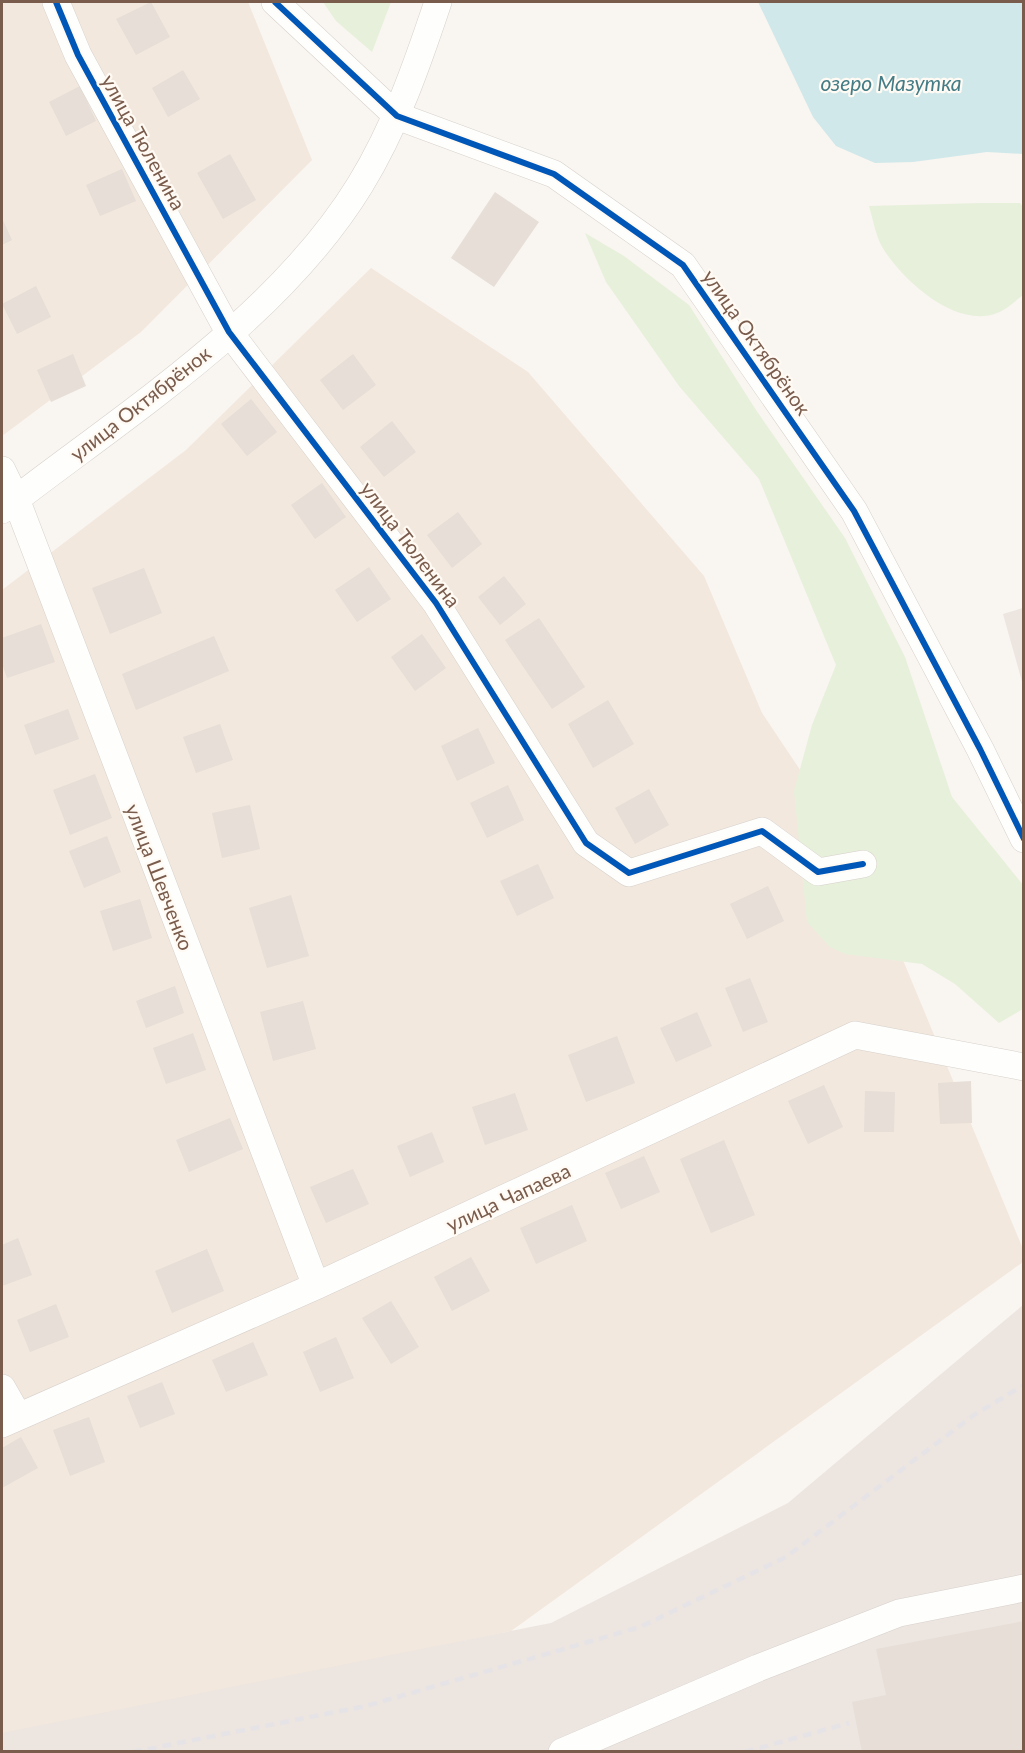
<svg xmlns="http://www.w3.org/2000/svg" width="1025" height="1753" font-family="Lato,sans-serif">
<style>
.residential{fill:#f2e8de}
.industrial{fill:#ede5e0}
.green{fill:#e7f0db}
.water{fill:#d0e8ea}
.building{fill:#e6ded7}
.lines{fill:none;stroke-linecap:round;stroke-linejoin:round}
.minor-casing{stroke:#d7d1cb;stroke-width:28}
.minor{stroke:#fefefd;stroke-width:27}
.rail{stroke:#e6e3e7;stroke-width:4.5;stroke-dasharray:9 6;stroke-linecap:butt}
.cycleway-casing{stroke:#fffaf3;stroke-width:10}
.cycleway{stroke:#0057b8;stroke-width:6}
.labels{text-anchor:middle;dominant-baseline:central;stroke-width:4.5;stroke-linejoin:round;paint-order:stroke}
.street-label{font-size:20px;fill:#7a5c4d;stroke:#fffaf3}
.water-label{font-size:21px;font-style:italic;fill:#437c86;stroke:#fffaf3}
</style>
<rect width="100%" height="100%" fill="#f9f5f0"/>
<path class="residential" d="M2,2h246l64,158 -171,172 -139,104z
M371,268l157,104 176,204 58,137 101,151 160,385v13l-512,369 -509,106v-1147l184,-140z"/>
<path class="industrial" d="M1023,608h1l-1,77 -20,-71z
M1023,1305v446l-1021,1v-19l549,-110 237,-120z"/>
<path class="green" d="M323,2h68l-19,50 -36,-31z
M981,203h39l3,4v88c-8,6 -17,15 -26,18 -41,16 -93,-32 -113,-63 -8,-12 -11,-31 -15,-44z
M585,233l39,23 65,49 67,105 89,128 60,119 47,140 71,88v124l-24,14 -44,-39 -33,-20 -77,-10 -15,-7 -23,-25 -13,-131 18,-66 24,-60 -77,-186 -80,-93 -73,-104z"/>
<path class="water" d="M758,2h265v152l-36,-2 -74,10 -38,1 -39,-17 -23,-29z"/>
<path class="building" d="M151,2l19,35 -34,18 -20,-36z
M183,70l17,29 -32,18 -16,-29z
M80,86l16,35 -30,15 -17,-34z
M230,154l26,46 -33,19 -26,-46z
M122,169l14,32 -36,15 -14,-31z
M495,192l44,30 -45,65 -43,-29z
M2,218l10,22 -10,5z
M36,286l15,31 -34,17 -15,-30z
M73,354l13,32 -35,16 -14,-32z
M353,354l23,31 -33,25 -23,-30z
M251,399l26,33 -30,24 -26,-32z
M392,421l24,31 -32,25 -24,-30z
M322,483l24,34 -31,22 -24,-34z
M458,512l24,32 -30,24 -25,-33z
M369,567l22,32 -34,23 -22,-32z
M144,568l18,45 -52,21 -18,-46z
M504,576l22,28 -26,21 -22,-28z
M539,618l46,69 -33,22 -47,-69z
M41,624l14,38 -48,16 -5,-15v-25z
M422,634l24,34 -31,23 -24,-34z
M214,636l15,35 -93,39 -14,-36z
M608,700l26,44 -41,24 -25,-44z
M68,709l11,30 -44,16 -11,-30z
M220,724l13,36 -37,13 -13,-36z
M478,728l17,35 -38,18 -16,-35z
M95,774l17,44 -42,17 -17,-45z
M508,785l16,35 -37,18 -17,-35z
M649,789l20,36 -34,19 -20,-36z
M250,805l10,44 -38,9 -10,-45z
M107,836l14,36 -37,16 -15,-37z
M538,864l16,34 -37,18 -17,-35z
M768,886l16,35 -37,18 -17,-35z
M291,895l18,61 -42,12 -18,-60z
M140,899l12,39 -39,13 -13,-40z
M750,978l18,44 -25,10 -18,-44z
M175,986l9,27 -38,15 -10,-27z
M303,1001l13,48 -43,12 -13,-49z
M697,1012l15,34 -36,16 -16,-34z
M193,1033l13,37 -40,14 -13,-36z
M617,1036l18,47 -49,19 -18,-47z
M971,1081l1,42 -32,1 -2,-41z
M824,1085l19,42 -35,17 -20,-43z
M865,1091l30,1 -1,40h-30z
M515,1093l13,37 -43,15 -13,-38z
M230,1118l13,31 -54,23 -13,-32z
M432,1132l12,30 -34,15 -13,-31z
M724,1140l31,75 -44,18 -31,-74z
M644,1156l16,36 -39,17 -16,-36z
M353,1169l16,35 -43,19 -16,-36z
M572,1205l15,36 -51,23 -16,-36z
M18,1238l14,37 -30,11v-41z
M207,1249l17,42 -52,22 -17,-42z
M471,1257l19,34 -38,20 -18,-34z
M391,1301l28,46 -28,17 -29,-46z
M56,1304l13,33 -39,15 -13,-32z
M336,1337l18,41 -34,14 -17,-40z
M253,1342l15,33 -42,17 -14,-32z
M162,1382l13,32 -35,14 -13,-32z
M89,1417l16,45 -35,14 -17,-46z
M21,1437l17,31 -36,20v-40z
M1024,1621v131h-162l-10,-50 34,-7 -10,-46z"/>
<g class="lines">
<defs>
<path id="minor" d="M56,2l22,53 151,277 207,271 150,240 43,30 133,-42 56,41 45,-8
M275,2l122,114 157,58 129,91 171,246 126,238 44,90
M2,470l14,29 300,787
M2,510c122,-95 276,-191 358,-325 35,-57 57,-120 78,-183
M2,1388l16,28
M2,1424l314,-138 539,-251 169,32
M562,1752l196,-84 141,-55 125,-25"/>
</defs>
<use href="#minor" class="minor-casing"/>
<use href="#minor" class="minor"/>
<path class="rail" d="M133,1752l233,-46 274,-79 146,-70 188,-142 50,-30
M745,1752l104,-29"/>
<defs>
<path id="cycleway" d="M56,2l22,53 151,277 207,271 150,240 43,30 133,-42 56,41 45,-8
M275,2l122,114 157,58 129,91 171,246 126,238 44,90"/>
</defs>
<use href="#cycleway" class="cycleway-casing"/>
<use href="#cycleway" class="cycleway"/>
</g>
<g class="labels">
<g class="street-label">
<text transform="translate(144 142) rotate(61)">улица Тюленина</text>
<text transform="translate(757 342) rotate(55)">улица Октябрёнок</text>
<text transform="translate(140 403) rotate(-38)">улица Октябрёнок</text>
<text transform="translate(411 544) rotate(53)">улица Тюленина</text>
<text transform="translate(160 877) rotate(69)">улица Шевченко</text>
<text transform="translate(508 1197) rotate(-25)">улица Чапаева</text>
</g>
<g class="water-label">
<text x="891" y="82">озеро Мазутка</text>
</g>
</g>
<rect width="1025" height="1753" fill="none" stroke="#7a5c4d" stroke-width="6"/>
</svg>
